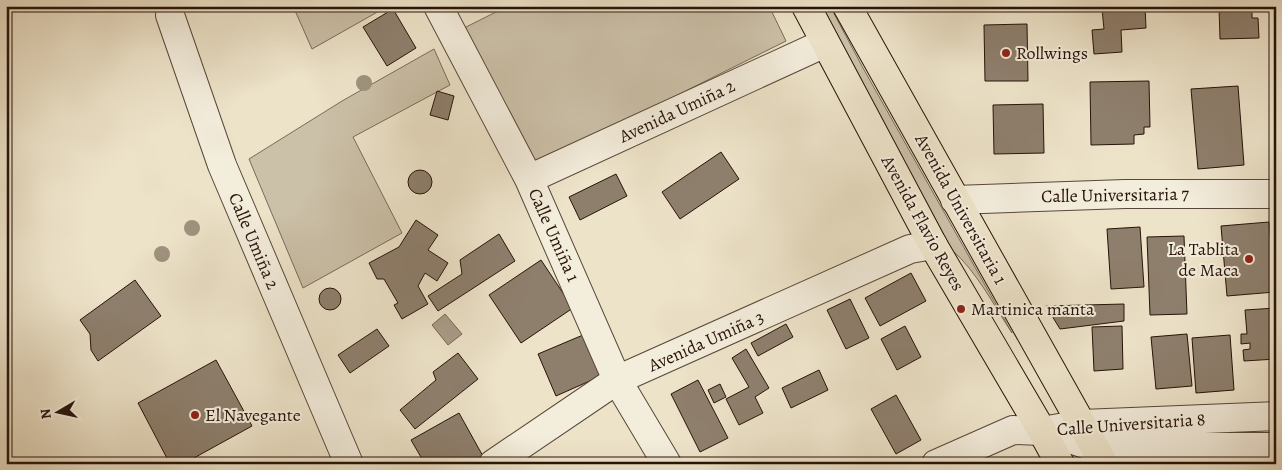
<svg xmlns="http://www.w3.org/2000/svg" width="1282" height="470" font-family="Alegreya,serif">
<style>
.green{fill:#cbc0a8;stroke:#796a58}
.water{fill:#aa9c88;stroke:#766555}
.building{fill:#8e7f6d;stroke:#271309}
.lines{fill:none;stroke-linecap:round;stroke-linejoin:round}
.minor-casing{stroke:#584739;stroke-width:30}
.major-casing{stroke:#271309;stroke-width:30}
.minor{stroke:#f3eddc;stroke-width:28}
.major{stroke:#ede3c9;stroke-width:28}
.tree{fill:#9f927e}
.poi-dot{fill:#8f2418;stroke:#f3eddc;stroke-width:2}
.labels{text-anchor:middle;dominant-baseline:central;stroke-width:4;stroke-linejoin:round;paint-order:stroke}
.poi-label{font-size:18px;fill:#271309;stroke:#f3eddc;text-anchor:start}
.street-label{font-size:18px;fill:#271309;stroke:#f3eddc}
</style>
<rect width="100%" height="100%" fill="#ede3c9"/>
<filter id="stains"><feTurbulence type="fractalNoise" baseFrequency=".004" numOctaves="4"/><feColorMatrix values="0 0 0 0 .2 0 0 0 0 .09 0 0 0 0 .02 0 0 0 .5 -.17"/></filter>
<radialGradient id="worn" r=".72"><stop offset=".6" stop-color="#630" stop-opacity="0"/><stop offset="1" stop-color="#630" stop-opacity=".3"/></radialGradient>
<path class="green" d="M293,6h95l-76,43z
M508,6h261l17,35 -253,126 -69,-139z
M820,6h10l33,62 149,265c-19,-29 -35,-61 -60,-83z
M434,49l16,36 -97,52 49,96 -99,55 -54,-129 93,-58z"/>
<path class="water" d="M445,314l17,20 -14,11 -16,-20z"/>
<path class="building" d="M1145,6l1,22 -25,2 1,22 -28,2 -2,-24 12,-1 -2,-20z
M1252,6v12h6l1,20 -39,1 -1,-32z
M393,9l23,39 -29,18 -24,-39z
M1027,24l1,57h-43l-1,-56z
M1149,81l1,46h-6v7l-10,1v9l-43,1 -1,-63z
M1238,86l6,79 -46,4 -7,-80z
M437,91l17,5 -6,24 -18,-5z
M1043,104l1,49 -50,1 -1,-49z
M721,152l18,27 -59,40 -18,-27z
M408 182a12 12 0 1 1 24 0a12 12 0 1 1-24 0Z
M616,174l11,22 -47,24 -11,-23z
M416,220l22,15 -10,15 20,13 -11,18 -12,-8 -7,13 10,18 -26,15 -8,-14 4,-2 -14,-24h-7l-8,-16 30,-16z
M1269,222l6,70 -48,4 -6,-70z
M1140,227l4,60 -33,2 -4,-60z
M499,234l16,27 -77,50 -10,-15 34,-22 -2,-14z
M1184,236l3,78 -37,1 -3,-78z
M541,260l32,48 -52,35 -32,-48z
M911,273l15,28 -46,25 -15,-28z
M135,280l26,36 -63,45 -7,-11 -1,-16 -10,-14z
M319 299a11 11 0 1 1 22 0a11 11 0 1 1-22 0Z
M850,299l19,39 -23,11 -19,-39z
M1124,304v17l-64,8 -14,-23z
M1276,308v51l-32,2 -1,-11 7,-1v-6l-9,1v-10h6l-2,-24z
M786,324l7,13 -35,19 -7,-13z
M905,326l16,31 -24,13 -16,-31z
M1122,326l1,43 -29,2 -2,-44z
M377,329l12,17 -39,27 -12,-18z
M1187,334l5,52 -36,3 -5,-52z
M583,335l18,41 -45,20 -18,-42z
M1230,335l4,55 -38,3 -4,-55z
M746,349l23,39 -14,9 8,16 -24,12 -13,-26 23,-12 -17,-29z
M458,353l20,26 -63,50 -15,-19 36,-30 -3,-8z
M216,360l36,66 -69,38h-13l-32,-61z
M819,370l9,20 -37,18 -9,-20z
M698,380l30,58 -28,14 -29,-58z
M720,384l6,13 -12,6 -6,-13z
M896,395l25,45 -25,14 -25,-45z
M459,413l25,45 -10,6h-49l-14,-24z"/>
<g class="lines">
<defs>
<path id="minor" d="M438,6l91,173 88,201 50,84
M170,15l52,150 127,299
M529,179l296,-136
M955,200l170,-6h151
M1073,440l21,7h182
M493,464l124,-84 293,-131 23,-4
M936,464l77,-34 29,1 40,-7 194,-8"/>
<path id="major" d="M806,6l127,239 109,186 18,33
M847,6l257,458"/>
</defs>
<use href="#minor" class="minor-casing"/>
<use href="#major" class="major-casing"/>
<use href="#minor" class="minor"/>
<use href="#major" class="major"/>
</g>
<g class="tree">
<circle cx="364" cy="83" r="8"/>
<circle cx="192" cy="228" r="8"/>
<circle cx="162" cy="254" r="8"/>
</g>
<g class="poi-dot">
<circle cx="1006" cy="53" r="5"/>
<circle cx="1249" cy="259" r="5"/>
<circle cx="961" cy="309" r="5"/>
<circle cx="195" cy="415" r="5"/>
</g>
<g class="labels">
<g class="poi-label">
<text x="1016" y="53">Rollwings</text>
<text x="1239" y="249" text-anchor="end">La Tablita<tspan x="1239" dy="21">de Maca</tspan></text>
<text x="971" y="309">Martinica manta</text>
<text x="205" y="415">El Navegante</text>
</g>
<g class="street-label">
<text transform="translate(677 111) rotate(-25)">Avenida Umiña 2</text>
<text transform="translate(1115 195) rotate(-1)">Calle Universitaria 7</text>
<text transform="translate(961 209) rotate(61)">Avenida Universitaria 1</text>
<text transform="translate(923 223) rotate(61)">Avenida Flavio Reyes</text>
<text transform="translate(554 235) rotate(66)">Calle Umiña 1</text>
<text transform="translate(254 241) rotate(67)">Calle Umiña 2</text>
<text transform="translate(706 341) rotate(-24)">Avenida Umiña 3</text>
<text transform="translate(1131 424) rotate(-4)">Calle Universitaria 8</text>
</g>
</g>
<rect width="1282" height="470" fill="none" stroke="#ede3c9" stroke-width="25"/>
<rect x="8" y="8" width="1267" height="455" fill="none" stroke="#271309" stroke-width="2.5"/>
<rect x="12" y="12" width="1257" height="445" fill="none" stroke="#271309"/>
<g transform="translate(58 412) rotate(261)" stroke="#f3eddc" stroke-width="4" paint-order="stroke">
<path d="M0-4L9 19L0 12L-9 19Z" fill="#271309"/>
<text y="-8" font-size="14" font-weight="bold" text-anchor="middle" fill="#271309">N</text>
</g>
<rect width="100%" height="100%" filter="url(#stains)"/>
<rect width="100%" height="100%" fill="url(#worn)"/>
</svg>
